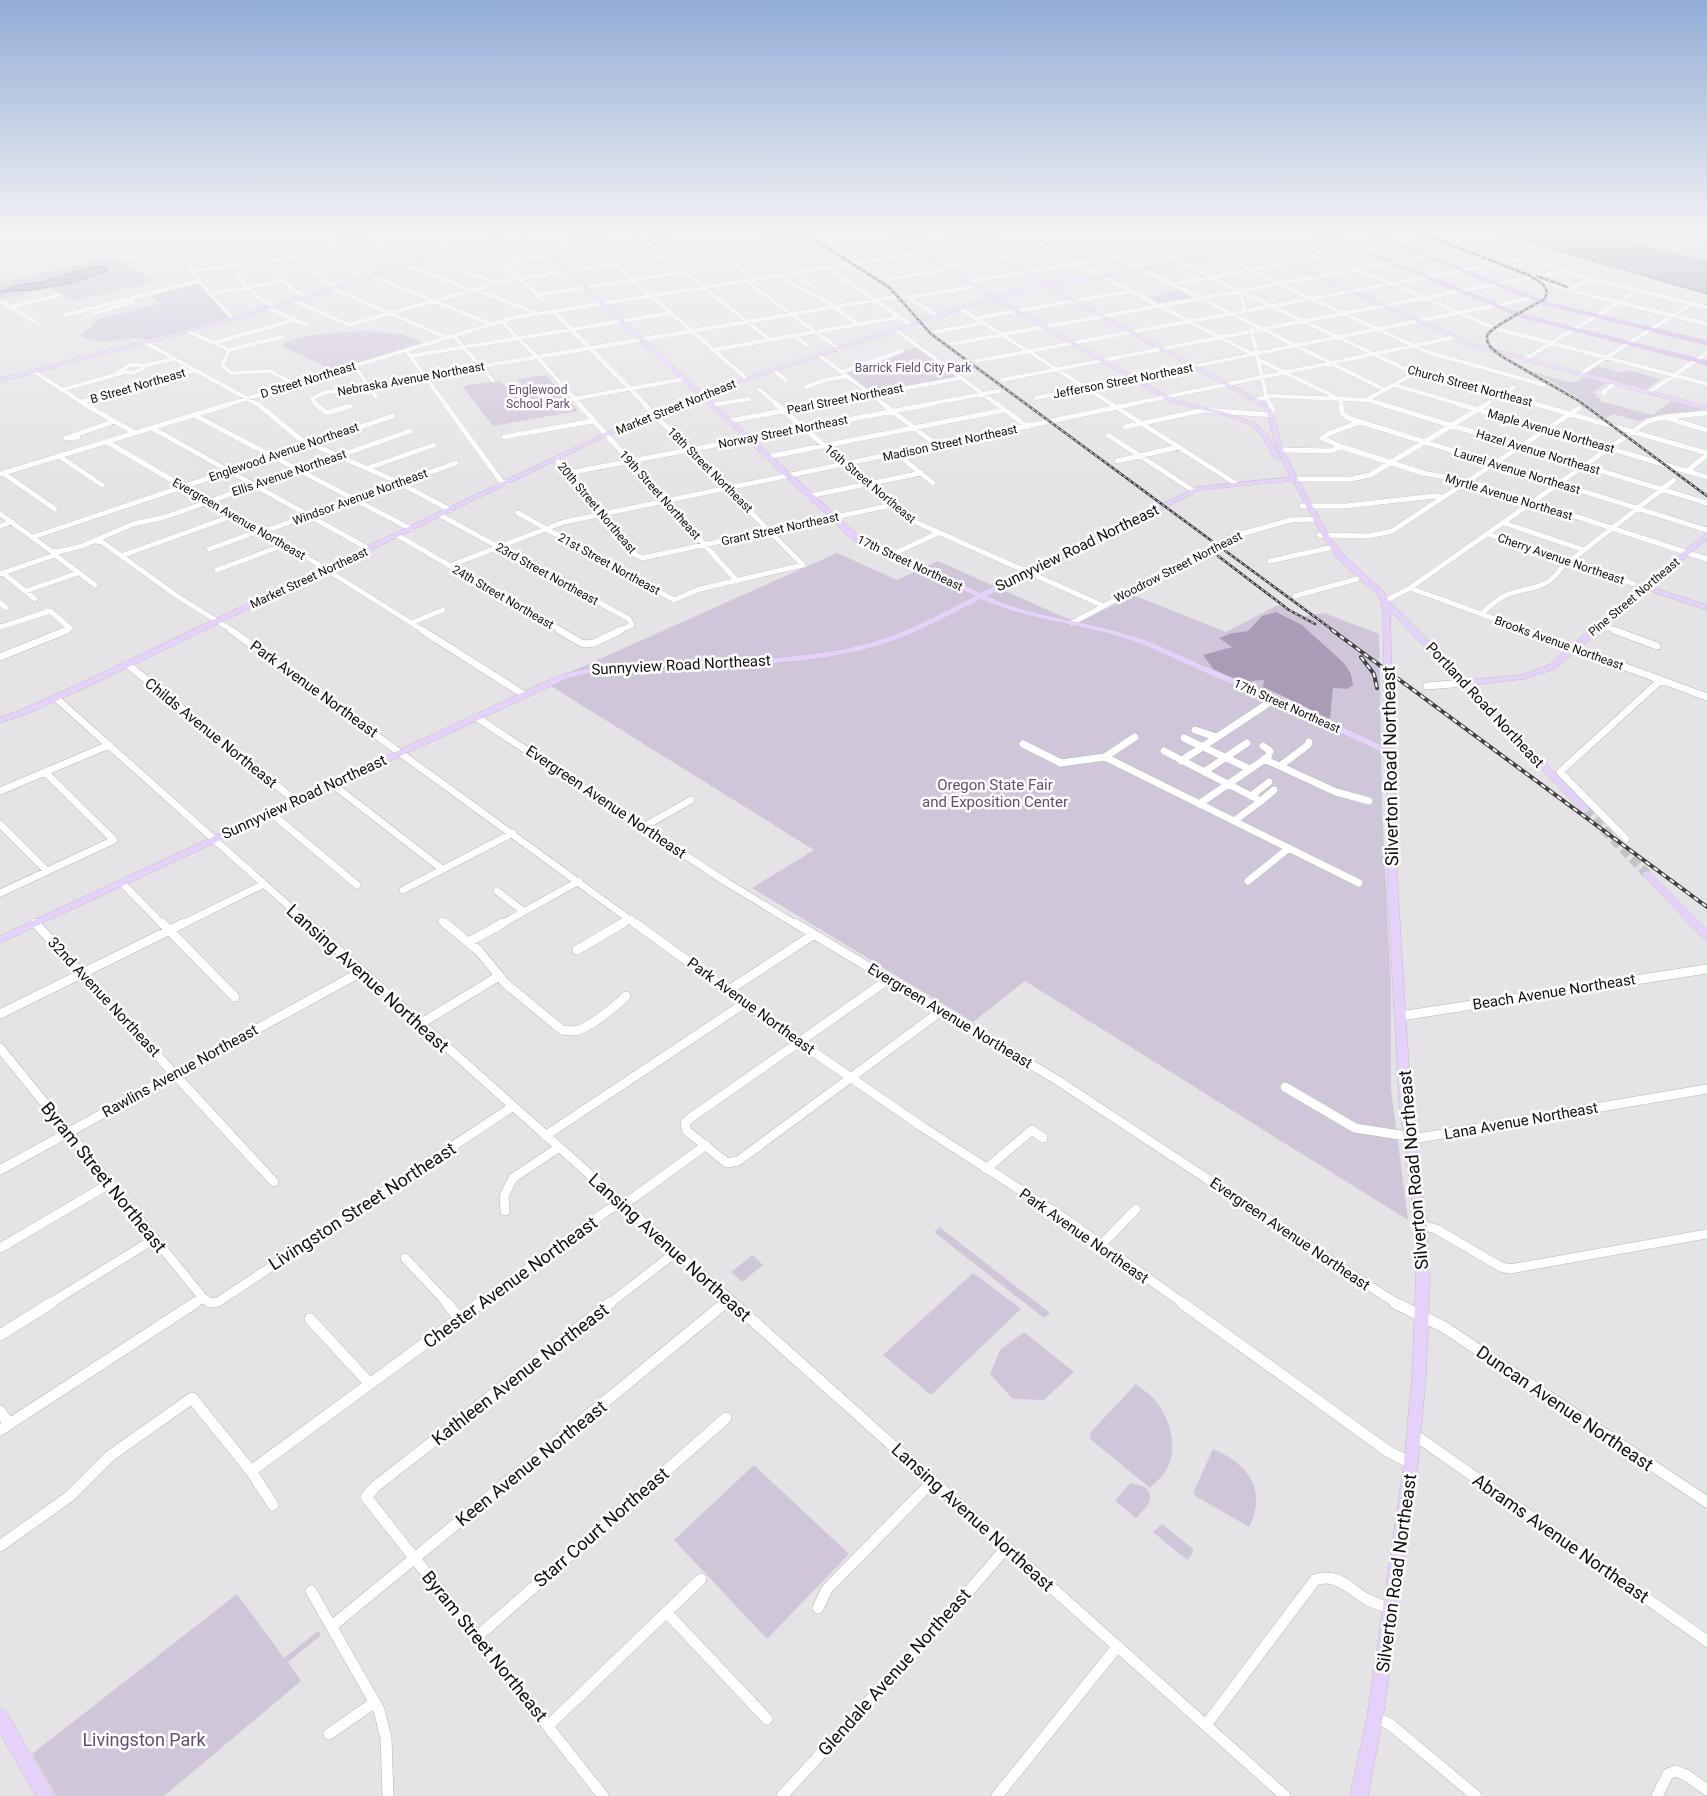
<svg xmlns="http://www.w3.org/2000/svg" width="1707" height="1796" font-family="Roboto,sans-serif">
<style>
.green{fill:#d0c6da;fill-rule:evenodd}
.forest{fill:#aa9cb7}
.water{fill:#aea0bb;stroke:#7f7588}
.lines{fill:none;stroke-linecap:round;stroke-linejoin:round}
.river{fill:#aea0bb;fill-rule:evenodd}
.major-tunnel{stroke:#c5c3c6;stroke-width:9;stroke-dasharray:9 4.5;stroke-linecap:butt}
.minor-far4-casing{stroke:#b8b6b9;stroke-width:4.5}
.minor-far3-casing{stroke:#b8b6b9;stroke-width:5.5}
.minor-far2-casing{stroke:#b8b6b9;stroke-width:8}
.minor-far1-casing{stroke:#b8b6b9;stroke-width:10}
.minor-casing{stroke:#b8b6b9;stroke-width:12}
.major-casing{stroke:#c1c1c1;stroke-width:1}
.highway-casing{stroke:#c1c1c1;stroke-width:1}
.minor-far4{stroke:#fff;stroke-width:4}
.minor-far3{stroke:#fff;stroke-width:5}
.minor-far2{stroke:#fff;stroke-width:7}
.minor-far1{stroke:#fff;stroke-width:9}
.minor{stroke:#fff;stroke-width:11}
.major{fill:#e6d1fa;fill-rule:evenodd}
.highway{fill:#d6b3f6;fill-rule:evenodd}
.rail-far1-casing{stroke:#414142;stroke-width:2.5}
.rail-casing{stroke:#414142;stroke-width:4}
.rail-far1{stroke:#fff;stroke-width:1;stroke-dasharray:3;stroke-linecap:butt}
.rail{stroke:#fff;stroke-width:2;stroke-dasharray:5;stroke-linecap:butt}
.labels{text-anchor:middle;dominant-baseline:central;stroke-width:5;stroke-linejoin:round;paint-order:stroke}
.far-park-label{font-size:12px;fill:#634d76;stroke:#fff}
.far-street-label{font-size:12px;fill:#101011;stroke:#fff}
.street-label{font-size:15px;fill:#101011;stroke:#fff}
.park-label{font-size:15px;fill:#634d76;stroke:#fff}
.near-street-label{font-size:18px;fill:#101011;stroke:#fff}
.near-park-label{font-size:18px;fill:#634d76;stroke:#fff}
</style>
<rect width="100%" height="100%" fill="#e5e3e6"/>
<path class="green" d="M326,230h39l6,6 -17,2 -3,-2 -19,2z
M750,230h39l13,8c-6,1 -9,3 -15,4 -16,2 -25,-4 -37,-12z
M886,230h56l14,6 -26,-3 -2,3 -26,4z
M961,230h49l12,6 -47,7 -20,-12z
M1587,230h120v33l-84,-22 -3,-2z
M111,257l46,24 -83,20 -24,-13 -50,12v-17z
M199,281l34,38 -89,23 -3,-3 -6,-1c-17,1 -37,9 -53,-2l1,-4 10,-6 -2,-1 8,-6 63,-16 -10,-6 3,-2 -4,-2z
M1179,290l14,8 -32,5 -13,-6z
M363,331l39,3 21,9 -91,27 -50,-24c11,-13 63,-13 81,-15z
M919,348l39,29 -85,16 -27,-21 56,-22z
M1597,366l26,7 5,-3 33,9 -16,11 -59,-16z
M1534,372l34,10h7l8,-5 23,6 -13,9 4,3 -2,2 5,1v3l52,14 20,-14 31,9 -45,5 -19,6 -26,-7 -7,4 -29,-21z
M546,375l32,36 -85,15 -31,-40 38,-5 6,6 15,-3 -4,-5z
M837,553l60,27 41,-19 130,58 14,2 51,-26 93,37 52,-27 27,11 19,-3 55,21 3,171 9,178v106l17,131 -383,-239 -52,41 -221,-134 62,-38 -268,-167zM1262,616l40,9 41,37 9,11 -5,16 -14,-1 -3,30 -27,-10 -39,-21v-7l-24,2 -27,-13 -9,-14 29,-8 -13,-9 12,-5 16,-2z
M940,1227l2,2 108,84 -6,5 -110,-86z
M753,1255l10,10 -21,17 -11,-10z
M973,1273l48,36 -90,86 -48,-40z
M1024,1332l50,40 -30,28 -31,-1 -23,-25 10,-24z
M1136,1384c6,5 13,9 18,15 17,20 26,52 10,75 -4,5 -10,9 -14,14l-60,-49 1,-7z
M1213,1449c35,15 55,41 36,78l-55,-32v-4z
M754,1465l95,89 -82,85 -93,-99z
M1132,1483l13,4c12,13 0,21 -9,31l-21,-17 13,-16z
M1162,1524l31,25v4l-6,7 -34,-28z
M237,1594l47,64 34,-27 3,4 -33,27 13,19 -137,115h-108l-24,-42z"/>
<path class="forest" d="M575,230h10l-4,2c18,13 62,9 81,1l-1,-3h10l1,4c-31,10 -65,11 -97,5l-2,-5z
M1276,612l26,13 41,37 8,11 2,12 -6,4 -14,-1 -3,31 -67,-32 1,-7 -24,2 -27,-13 -10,-14 29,-8 -13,-9 13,-5 16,-2 14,-15z"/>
<path class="water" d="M1486,230c28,0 118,-6 137,11l84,22v31z
M95,266l8,1 5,3 -31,12 -46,8 -31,2 14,-6 28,-4z"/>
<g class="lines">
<path class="river" d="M577,230h6l-2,2c23,12 60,11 83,0l-2,-2h6l2,2c-22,16 -71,14 -94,2z
M923,230l25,1 33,-1 -33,5z"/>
<path class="major-tunnel" d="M1585,810l62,64"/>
<defs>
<path id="minor-far4" d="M107,230l10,29 66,-9
M174,230l21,47 38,42
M212,230l19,36
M322,230l41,49
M370,230l30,35 3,1
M425,230l23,22
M469,230l14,11
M544,230l24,22
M632,230l138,110
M687,230l68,49
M1014,230l234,122 7,1
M1064,230l321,160
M1114,230l126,61
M1163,230l264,122 117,33
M1414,230l154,60 139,34
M1365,231l9,-1
M372,233l25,-3
M838,234l25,-4
M243,235l15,27
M284,238l22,30 6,2 15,13 9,4
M180,243l106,-13
M832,243l56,-8
M1296,243l196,84
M474,244l47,17
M429,258l67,25
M407,265l63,25
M941,267l226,-37
M828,268l80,55
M192,271l242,-32
M274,271l19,19 13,6
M794,273l16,12
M236,275l25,25 13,6
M780,275l17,12 23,10 38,27
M371,276l120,48
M888,279l58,-9
M746,281l93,68
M966,282l310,-52
M1172,284l260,-47
M331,288l117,50
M474,289l62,24
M1568,290l21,-11
M1240,291l244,-45 18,6 21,3 60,22 124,30
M1240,291l5,20
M1244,293l159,75 137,37
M209,294l74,-13
M537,295l148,-23
M904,295l34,21
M911,297l63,-10
M293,300l56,25 159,-45 206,-31
M543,300l-37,-35 27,-7 64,-9 150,130
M0,301l34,20
M10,307l50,-12
M87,308l7,5 39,-11 -7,-3
M268,308l38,17
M960,308l153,97
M553,311l93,94
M66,315l133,-34
M976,318l155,-27
M501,321l36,36 43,48
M1251,328l15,67 4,10
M1498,329l209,55
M896,330l102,75
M187,331l42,19
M1252,331l313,-60
M935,332l49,-9
M454,336l39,45
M795,336l12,9
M144,342l115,63
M214,343l80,-23
M952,344l278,-51h9
M229,350l-7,15 9,8 38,-2 26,13
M229,350l53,-13
M712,350l188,-33
M408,353l38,52
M819,355l66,50
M410,356l261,-43
M1257,359l80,39 4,3v4
M1525,359l113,-68
M977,361l553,-103
M130,365h10l4,3 -12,5 -12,-2z
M143,366l31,-7
M355,366l21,31
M773,370l13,10
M33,371l53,34
M842,372l60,-21
M1580,374l113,-71
M1002,380l246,-48
M1394,385l69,20
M806,387l19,-7 23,-4
M759,389l19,16
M61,390l61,-17
M1649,392l58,-39
M1502,394l12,-7
M1605,394l-2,-2 12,-9
M1036,398l496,-100
M573,399l111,-20
M1255,400l17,-4 94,4 51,-28
M1368,400l17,5
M81,402l114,-32
M226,405l286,-87 552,-88
M317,405l-5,-6 11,-6 571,-96
M712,405l37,-6
M814,405l147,-27
M924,405l75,-14
M1127,405l329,-68
M1485,405l5,-3"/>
<path id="minor-far3" d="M84,404l51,29
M258,404l42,35 100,44 50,27
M315,404l12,9 23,-7
M445,404l56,77 5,2
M579,404l158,177
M776,404l135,116 193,86
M883,404l55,42
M997,404l31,23
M1111,404l124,79
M1341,404l1,9 6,5 359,112
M1381,404l326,99
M1458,404l249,73
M1535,404l172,49
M712,405l7,-1
M194,415l217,114
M1667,418l40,12
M729,421l92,-17
M1125,427l79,-17 66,5 3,-3 -3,-8
M152,428l217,121
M75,435l3,2 -12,1 49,-17
M1108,435l86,56
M504,437l89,-16
M107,442l87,51 71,38 159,100
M1342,447l-20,-9 8,-5 30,-11
M1281,450l48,1 13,-4 81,26 44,8 240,78
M897,454l36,29
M59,456l43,29
M767,457l237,-47
M556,459l76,94 10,5 250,-53
M1117,461l62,-14
M368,468l66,-23
M1687,471l20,-16
M3,473l52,36
M568,473l363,-69
M0,474l230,-70
M1294,479h57l19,-4 117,-71
M809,496l112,-23
M1302,506h44l88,-10 8,1
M518,513l156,87 26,-11 103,-24 -159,-161
M0,514l51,37 6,1
M440,515l189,104 3,6 -14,6
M1504,523l80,27
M0,526l12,-4
M265,531l191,-68
M1488,534l146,50
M397,535l165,96
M1319,535l50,1 23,-5 187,-123
M33,537l360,-121
M96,541l6,1 75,54 56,35
M209,549l53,-19
M55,555l40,30
M891,555l47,-22
M121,556l114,-41
M1270,561l63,-14
M449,566l115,-44 569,-118
M217,570l69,-26
M3,573l32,26
M0,574l55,-19 2,-3 25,-6 51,-22 32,-7 245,-86
M1410,588l118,43
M26,591l52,-18
M1295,596l62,-17
M1385,601l25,-13 238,-167 17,-4 42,-4
M0,603l6,5
M1481,614c8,-6 16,-15 25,-19 21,-8 42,-5 55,-27l113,-88
M411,623l32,-13
M1072,623l162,-87 57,-16 26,-1
M1600,625l18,6
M0,627l50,-16 20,17 -4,3"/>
<path id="minor-far2" d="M231,630l406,295
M422,630l101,64
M559,630l24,14 11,-1 27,-13
M1525,630l182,67
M1614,630l43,16
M0,657l67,-27
M127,664l169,137
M1427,686l37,-3
M56,698l254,227
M476,717l250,165 71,43
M1195,730l21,7
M1184,738l66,31
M1023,744l38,19 44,-6 30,-20
M1164,751l97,50 -27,20
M1105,757l254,126
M1264,759l72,33 33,9
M1181,761l86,-57
M1280,766l28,-21 1,-3
M1204,772l43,-29
M332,784l110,85
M0,791l109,-46
M1251,796l18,-14
M1261,801l13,-11
M1199,804l69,-47 2,-6 -7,-5
M271,813l86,72
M0,824l47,47
M643,827l48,-27
M1626,839l-66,-67 101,-92
M1248,881l41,-33
M122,883l41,42
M403,890l110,-57
M497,891l26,20
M0,893l114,-53 -69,-68
M442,921l5,4
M35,923l2,2
M181,925l83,-41
M500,925l79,-44
M621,925l10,-6"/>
<path id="minor-far1" d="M35,923l239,259
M162,923l73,74
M308,923l427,381
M445,923l34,28 26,32 57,47c4,0 8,1 12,1 14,-2 42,-25 52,-35
M635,923l164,119 125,86 140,90 120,86
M795,923l262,157 340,224
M469,942l34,-19
M577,950l46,-27
M889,979l-200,140 -4,4 2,8 40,32 11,-2 203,-150
M729,990l84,-55
M0,1014l184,-91
M1401,1016l306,-47
M420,1024l79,-48
M0,1048l203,250 7,5 8,-1 294,-195
M1285,1087l70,41 64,10 288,-49
M545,1136l200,-133
M986,1169l46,-39 11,8
M0,1170l361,-198
M505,1211l-1,-15 9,-18 45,-30
M1421,1225l15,4 65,38 9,2 197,-35
M1101,1245l35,-36
M0,1248l109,-64
M405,1258l43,46
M49,1304l105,-65
M193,1304l10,-6
M479,1304l129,-94 25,-12 73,-53
M609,1304l67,-52
M724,1304l5,-4"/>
<path id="minor" d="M447,1303l12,15
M733,1303l552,493
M1182,1303l207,149 22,11
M1395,1303l49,24 263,175
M310,1319l60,65
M0,1335l51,-32
M0,1411l9,13
M0,1430l195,-127
M1415,1435l292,206
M251,1471l229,-168
M0,1546l70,-50 40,-40 82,-58 59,73 22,34
M311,1591l68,119 7,28 2,58
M818,1608l9,-19 106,-108
M667,1613l100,106
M332,1626l393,-323
M477,1637l249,-219
M1375,1717l16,8 85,71
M1206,1725l109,-145c23,-8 35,10 53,20 8,4 16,6 23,9
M548,1726l153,-147
M329,1734l46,-32
M603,1796l-237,-299 10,-11 234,-183
M782,1796l161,-175 64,-74
M997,1796l121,-150
M1657,1796l11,-22 7,-3 11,4 21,15"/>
<path id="major" d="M514,230h7l27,20 155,143 27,-10 259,-86 -111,-67h5l110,65 50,-10 -98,-55h5l99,54 204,-35 -41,-19h6l41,18 107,-18 1,1 -2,1 -102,18 212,94 232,62v4l-236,-64 -213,-95 -205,36 215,118 5,7 9,35 14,29 35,63 15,18 38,35 4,8 79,80 55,-5 27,-10 93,-80 65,-52v6l-56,48 56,18v5l-60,-20 -92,79 -32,10 -51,6 116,123 2,2 -5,3 -3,-1 -101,-108 -91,-93 8,282 13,209 16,123 3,52 -4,100 -8,86 -35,254 -15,79h-18l17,-79 37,-254 8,-86 4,-100 -1,-52 -16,-123 -11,-209 -2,-139c-60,-28 -119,-55 -180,-81 -25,-11 -50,-24 -76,-33 -50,-17 -101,-19 -149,-41 -30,15 -58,31 -89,42 -42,15 -87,20 -130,23 -33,2 -66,3 -99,3 -33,1 -65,2 -97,12l-566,264v-7l560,-261c35,-10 70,-11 106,-12 43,-2 86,-2 129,-7 31,-3 61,-8 90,-18 31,-10 60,-27 90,-42l-121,-55 -152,-143 -91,36 -524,253 -63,28 -24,8v-6l18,-6 63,-28 526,-251 91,-37 -154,-143 -26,-20 -283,88 -235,62v-4l231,-60zM1048,288l216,119 3,5 9,35 14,30 -93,10 -217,106 -120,-56 -154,-141 28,-11 258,-86 179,103 57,14 22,9 12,11 13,24h4l1,-1 -13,-25 -13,-11 -22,-9 -57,-14 -178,-103zM1293,481l31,58 16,22 38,34 3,6 2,13 2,133c-58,-27 -117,-54 -176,-79 -24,-10 -48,-23 -73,-31 -49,-17 -102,-19 -149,-41l213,-106z
M1647,871l3,1 57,58v9l-4,-1 -59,-62 -2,-2 2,-2z
M0,1709l6,2 48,85h-18l-36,-63z"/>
<path id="highway" d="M1310,230h7l207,85 183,46v4l-187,-48z
M1358,230h7l182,72 160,39v4l-164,-41z"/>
</defs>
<use href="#minor-far4" class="minor-far4-casing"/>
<use href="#minor-far3" class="minor-far3-casing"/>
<use href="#minor-far2" class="minor-far2-casing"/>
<use href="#minor-far1" class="minor-far1-casing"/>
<use href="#minor" class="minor-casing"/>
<use href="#major" class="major-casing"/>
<use href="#highway" class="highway-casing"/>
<use href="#minor-far4" class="minor-far4"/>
<use href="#minor-far3" class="minor-far3"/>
<use href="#minor-far2" class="minor-far2"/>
<use href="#minor-far1" class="minor-far1"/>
<use href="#minor" class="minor"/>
<use href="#major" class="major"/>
<use href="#highway" class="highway"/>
<defs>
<path id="rail-far1" d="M800,230l90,58 41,46 403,297
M1413,230l116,45 14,9 4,8 -2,7c-11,6 -52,27 -57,35 -5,9 7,17 13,22l78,45 128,95
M1537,276l30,11
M1218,556l71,54 26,14"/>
<path id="rail" d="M1332,630l375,277
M1361,657l13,17 3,14"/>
</defs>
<use href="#rail-far1" class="rail-far1-casing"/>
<use href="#rail" class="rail-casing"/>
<use href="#rail-far1" class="rail-far1"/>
<use href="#rail" class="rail"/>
</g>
<linearGradient id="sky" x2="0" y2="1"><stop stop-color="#91acd6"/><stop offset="0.48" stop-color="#f3f2f4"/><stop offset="1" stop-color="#f3f2f4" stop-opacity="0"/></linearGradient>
<rect width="1707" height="481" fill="url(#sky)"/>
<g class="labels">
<g class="far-park-label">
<text x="913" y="368">Barrick Field City Park</text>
<text x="538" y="390">Englewood<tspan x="538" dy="14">School Park</tspan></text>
</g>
<g class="far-street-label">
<text transform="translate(411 379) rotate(-10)">Nebraska Avenue Northeast</text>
<text transform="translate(308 380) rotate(-17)">D Street Northeast</text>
<text transform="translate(1123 381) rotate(-11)">Jefferson Street Northeast</text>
<text transform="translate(138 386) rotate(-16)">B Street Northeast</text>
<text transform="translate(1470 386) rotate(15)">Church Street Northeast</text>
<text transform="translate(845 399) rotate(-11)">Pearl Street Northeast</text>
<text transform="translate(676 407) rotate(-22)">Market Street Northeast</text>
<text transform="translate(1551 431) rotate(16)">Maple Avenue Northeast</text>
<text transform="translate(783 432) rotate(-11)">Norway Street Northeast</text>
<text transform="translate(950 443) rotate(-12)">Madison Street Northeast</text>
<text transform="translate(284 452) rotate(-19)">Englewood Avenue Northeast</text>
<text transform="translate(1538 452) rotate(17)">Hazel Avenue Northeast</text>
<text transform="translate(710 470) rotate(45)">18th Street Northeast</text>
<text transform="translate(1517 471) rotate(17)">Laurel Avenue Northeast</text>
<text transform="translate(289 473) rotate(-19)">Ellis Avenue Northeast</text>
<text transform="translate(870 484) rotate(40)">16th Street Northeast</text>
<text transform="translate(660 495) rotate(48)">19th Street Northeast</text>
<text transform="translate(360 497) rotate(-20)">Windsor Avenue Northeast</text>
<text transform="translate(1509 497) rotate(17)">Myrtle Avenue Northeast</text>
<text transform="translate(597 508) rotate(50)">20th Street Northeast</text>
<text transform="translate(239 519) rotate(30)">Evergreen Avenue Northeast</text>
<text transform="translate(780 529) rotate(-12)">Grant Street Northeast</text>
<text transform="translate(1561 559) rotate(19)">Cherry Avenue Northeast</text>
<text transform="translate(910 563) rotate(25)">17th Street Northeast</text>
<text transform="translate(609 564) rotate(29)">21st Street Northeast</text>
<text transform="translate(1178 567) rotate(-27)">Woodrow Street Northeast</text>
<text transform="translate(547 574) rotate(29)">23rd Street Northeast</text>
<text transform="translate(309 578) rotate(-25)">Market Street Northeast</text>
<text transform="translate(503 597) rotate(30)">24th Street Northeast</text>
<text transform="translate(1634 597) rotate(-40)">Pine Street Northeast</text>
<text transform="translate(1559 643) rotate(20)">Brooks Avenue Northeast</text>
<text transform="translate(1287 706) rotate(24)">17th Street Northeast</text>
</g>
<g class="street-label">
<text transform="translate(1077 548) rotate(-26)">Sunnyview Road Northeast</text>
<text transform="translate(681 665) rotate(-3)">Sunnyview Road Northeast</text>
<text transform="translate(314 689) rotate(36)">Park Avenue Northeast</text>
<text transform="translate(1485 705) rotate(47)">Portland Road Northeast</text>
<text transform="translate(211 733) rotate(39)">Childs Avenue Northeast</text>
<text transform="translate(304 797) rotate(-25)">Sunnyview Road Northeast</text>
<text transform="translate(606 802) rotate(34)">Evergreen Avenue Northeast</text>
<text transform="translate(1554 992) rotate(-9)">Beach Avenue Northeast</text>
<text transform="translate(104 997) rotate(47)">32nd Avenue Northeast</text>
<text transform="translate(751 1006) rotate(36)">Park Avenue Northeast</text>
<text transform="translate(950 1016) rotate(31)">Evergreen Avenue Northeast</text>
<text transform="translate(180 1071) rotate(-29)">Rawlins Avenue Northeast</text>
<text transform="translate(1521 1121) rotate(-10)">Lana Avenue Northeast</text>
<text transform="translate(1290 1234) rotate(34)">Evergreen Avenue Northeast</text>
<text transform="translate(1084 1236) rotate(35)">Park Avenue Northeast</text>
</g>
<g class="park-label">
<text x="995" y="785">Oregon State Fair<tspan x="995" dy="17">and Exposition Center</tspan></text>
</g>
<g class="near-street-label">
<text transform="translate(1390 766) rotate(-91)">Silverton Road Northeast</text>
<text transform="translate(368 978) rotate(42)">Lansing Avenue Northeast</text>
<text transform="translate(1413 1170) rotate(-95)">Silverton Road Northeast</text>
<text transform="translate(104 1177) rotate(51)">Byram Street Northeast</text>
<text transform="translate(362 1206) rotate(-33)">Livingston Street Northeast</text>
<text transform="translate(670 1247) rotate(42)">Lansing Avenue Northeast</text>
<text transform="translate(510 1282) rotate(-36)">Chester Avenue Northeast</text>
<text transform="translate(520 1374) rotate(-38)">Kathleen Avenue Northeast</text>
<text transform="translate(1565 1408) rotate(34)">Duncan Avenue Northeast</text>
<text transform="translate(531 1463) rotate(-39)">Keen Avenue Northeast</text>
<text transform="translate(973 1517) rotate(42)">Lansing Avenue Northeast</text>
<text transform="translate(601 1527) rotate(-41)">Starr Court Northeast</text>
<text transform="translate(1561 1538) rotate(35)">Abrams Avenue Northeast</text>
<text transform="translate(1396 1573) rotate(-82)">Silverton Road Northeast</text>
<text transform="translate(485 1646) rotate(51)">Byram Street Northeast</text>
<text transform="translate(894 1672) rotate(-48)">Glendale Avenue Northeast</text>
</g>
<g class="near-park-label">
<text x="144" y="1739">Livingston Park</text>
</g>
</g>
</svg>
